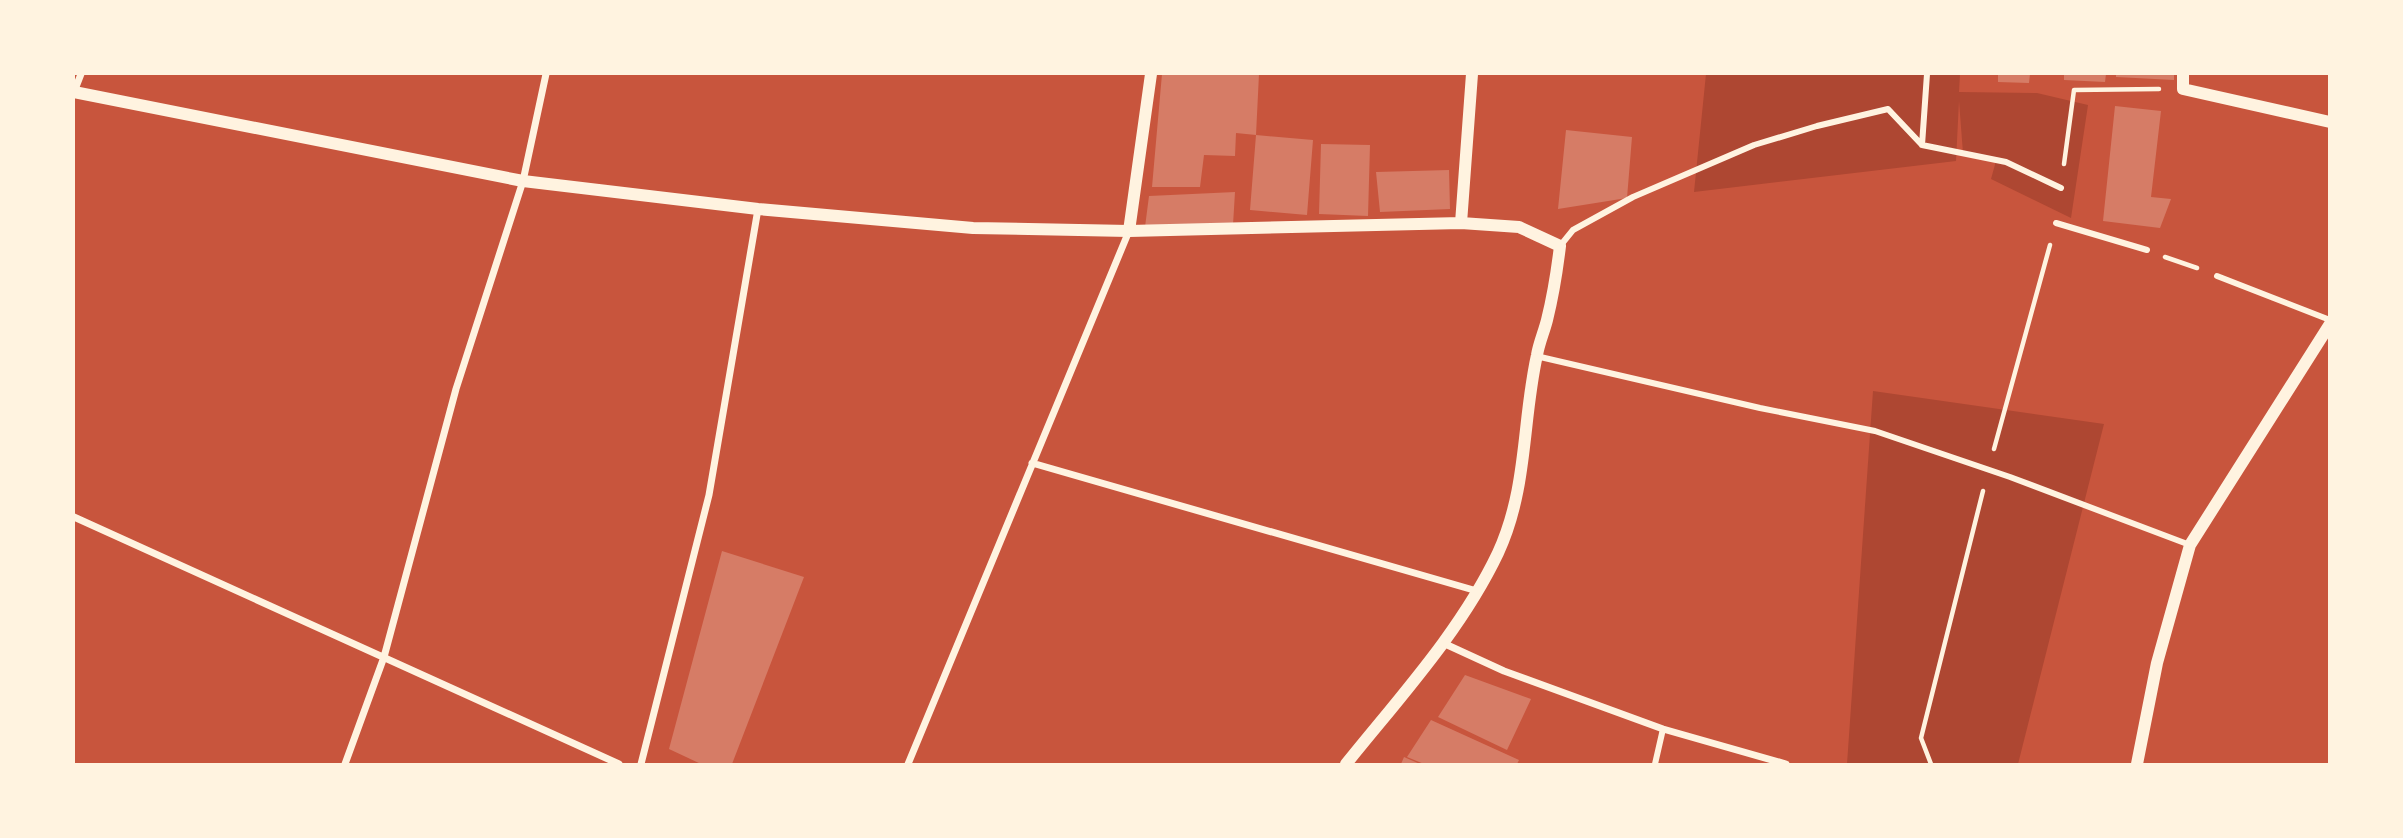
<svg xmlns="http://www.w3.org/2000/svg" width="2403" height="838" font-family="'Roboto Condensed',sans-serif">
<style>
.green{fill:#ae4732}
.building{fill:#d67c66}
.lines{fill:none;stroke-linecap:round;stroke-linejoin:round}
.path{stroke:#fff3e0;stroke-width:4.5}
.pedestrian{stroke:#fff3e0;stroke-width:6}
.minor{stroke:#fff3e0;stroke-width:7}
.tertiary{stroke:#fff3e0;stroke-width:12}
</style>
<rect width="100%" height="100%" fill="#c8553d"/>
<path class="green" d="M1706,74h254l-1,18 78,1 51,12 -17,113 -80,-39 5,-18 -33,-8 -4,-52 -3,60 -262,31z
M1873,391l231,33 -86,340h-171z"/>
<path class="building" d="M1162,74h97l-3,61 57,5 -6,75 -57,-5 6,-75 -20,-2 -1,23 -31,-1 -4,32h-48z
M1998,74h32l-1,9 -31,-1z
M2064,74h42l-1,8 -41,-2z
M2116,74h58v6l-58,-3z
M2115,106l46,5 -10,86 20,2 -11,29 -57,-7z
M1566,130l66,7 -5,61 -69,11z
M1321,144l49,1 -2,71 -49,-2z
M1449,170l1,39 -70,3 -4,-40z
M1235,192l-2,33 -88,2 4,-31z
M722,551l82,26 -72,187h-31l-32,-15z
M1465,675l66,24 -24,51 -69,-33z
M1431,720l88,40 -2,4h-93l-17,-7z
M1404,757l16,7h-19z"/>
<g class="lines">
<path class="path" d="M2064,164l10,-74 85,-1
M2165,257l32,11
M1994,449l56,-204
M1931,764l-10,-26 62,-247"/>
<path class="pedestrian" d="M1922,145l5,-71
M2056,223l91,27
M1560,246l13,-16 60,-33 121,-52 63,-19 71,-17 34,36 84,17 55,26
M2217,276l113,44
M1536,356l224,52 115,23 135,46 180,68
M1655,764l8,-35"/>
<path class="minor" d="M74,92l7,-18
M1032,463l445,128
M74,517l545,247
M1443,643l61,28 159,58 123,35
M345,764l39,-107 72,-268 67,-208 23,-107
M641,764l68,-269 49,-286
M908,764l221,-533"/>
<path class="tertiary" d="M2183,74v15l147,33
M74,92l449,89 235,28 215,19 156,3 332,-8 58,4 41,19c-3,25 -7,50 -13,74 -3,12 -8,23 -10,35 -15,67 -9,133 -39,198 -37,78 -99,145 -152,211
M1461,223l11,-149
M1129,231l22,-157
M2137,764l20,-101 33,-118 140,-221"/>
</g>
<rect width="2403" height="838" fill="none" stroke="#fff3e0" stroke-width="150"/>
</svg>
